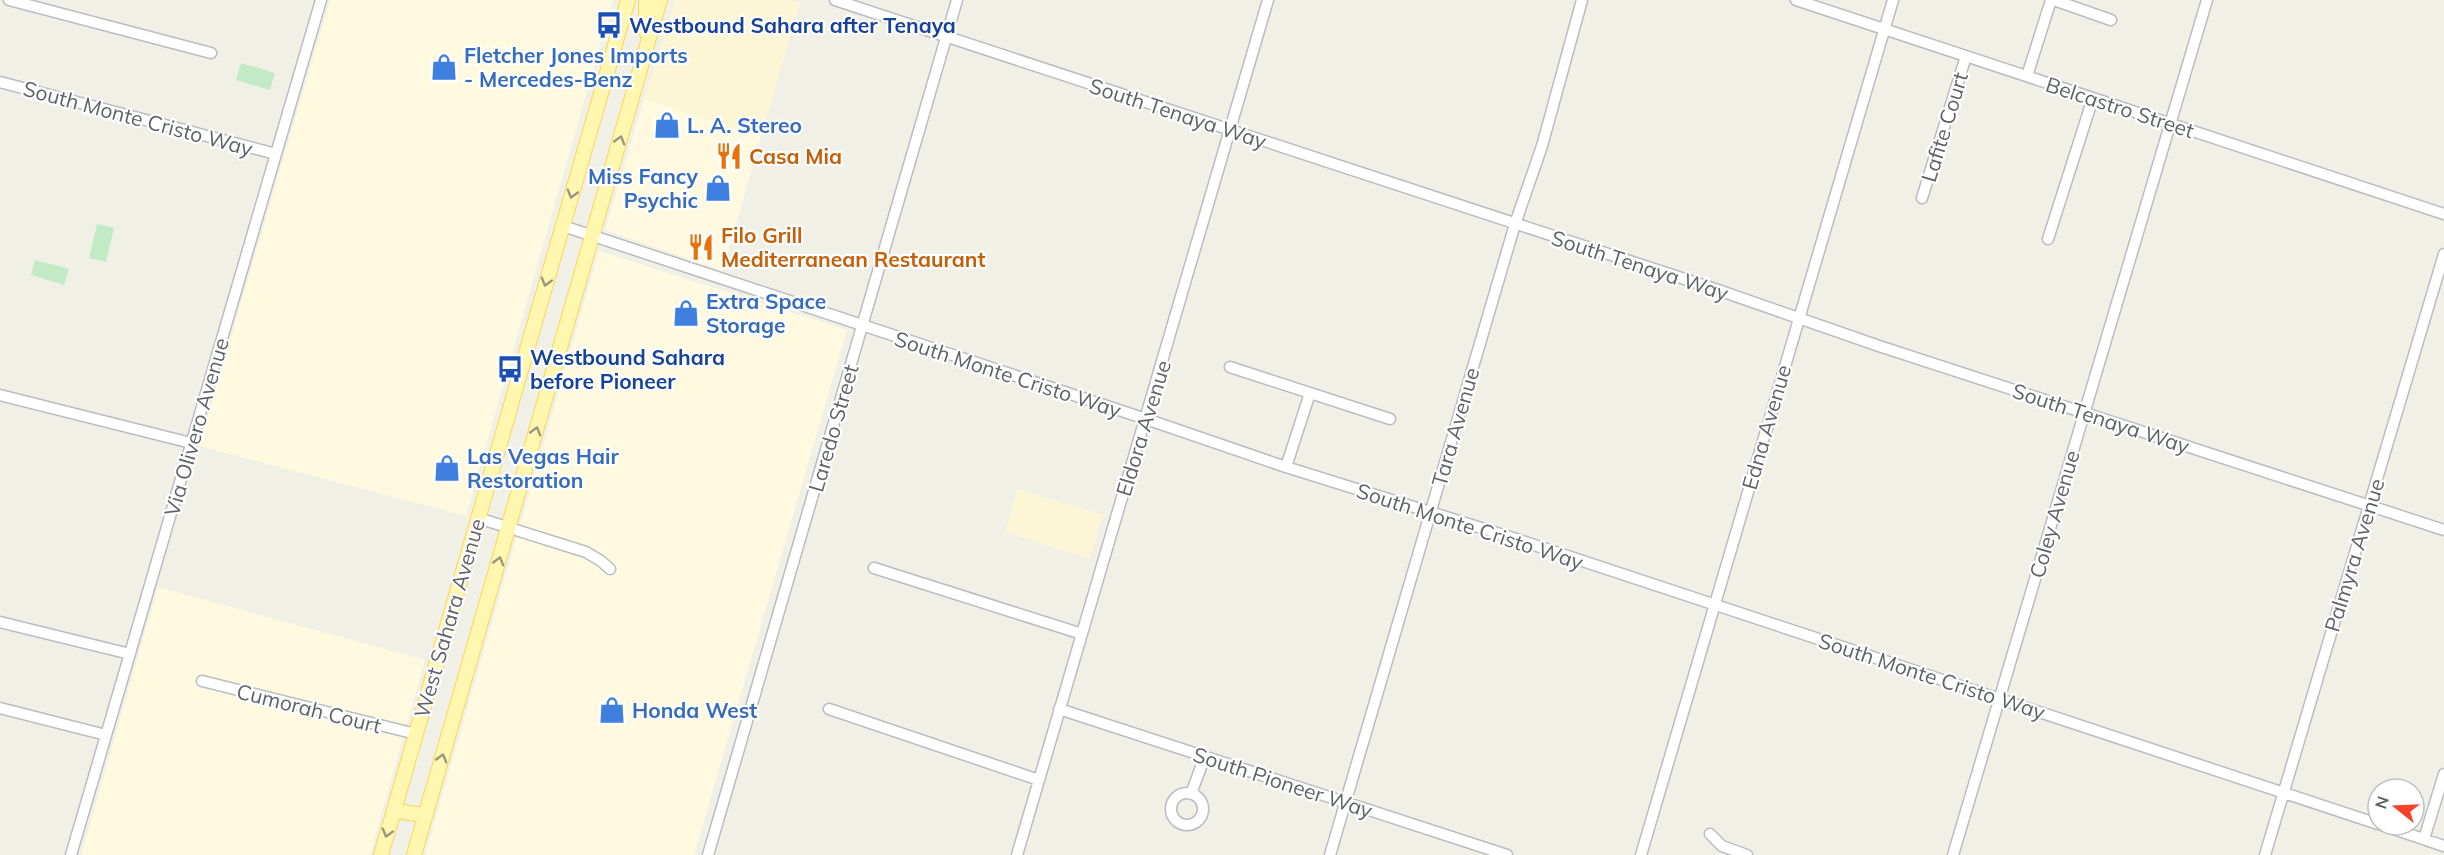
<svg xmlns="http://www.w3.org/2000/svg" width="2444" height="855" font-family="Mulish,sans-serif">
<style>
.commercial{fill:#fff9df}
.green{fill:#c2eac4}
.sand{fill:#fdf6d6}
.lines{fill:none;stroke-linecap:round;stroke-linejoin:round}
.minor-casing{stroke:#b9bcc1;stroke-width:13}
.major-casing{stroke:#fcd656;stroke-width:16}
.minor{stroke:#fff;stroke-width:10}
.major{stroke:#fff6af;stroke-width:14}
.oneway{stroke:#969681}
.labels{text-anchor:middle;dominant-baseline:central;stroke-width:4.5;stroke-linejoin:round;paint-order:stroke}
.transit-label{font-size:21px;font-weight:bold;fill:#164399;stroke:#fff;text-anchor:start}
.shop-label{font-size:21px;font-weight:bold;fill:#366cbe;stroke:#fff;text-anchor:start}
.street-label{font-size:21px;fill:#5e6268;stroke:#fff}
.food-label{font-size:21px;font-weight:bold;fill:#c56008;stroke:#fff;text-anchor:start}
</style>
<rect width="100%" height="100%" fill="#f1f0e7"/>
<path class="commercial" d="M330,0h283l-147,516 -267,-70z
M644,99l117,37 -38,135 -118,-41z
M599,251l248,79 -153,525h-269z
M158,587l267,73 -55,195h-289z"/>
<path class="green" d="M241,63l34,10 -5,17 -34,-10z
M97,224l17,4 -8,34 -17,-4z
M35,260l34,9 -5,16 -33,-10z"/>
<path class="sand" d="M675,0h114l11,3 -39,133 -117,-37z
M1018,489l85,26 -13,44 -85,-27z"/>
<g class="lines">
<defs>
<path id="minor" d="M9,0l202,53
M835,0l883,290 161,56 565,184
M1796,0l648,214
M2054,0l57,20
M2027,76l24,-76
M0,82l276,72
M1922,198l44,-142
M563,226l583,193 140,48 224,70 868,287
M2048,239l45,-141
M1230,367l160,52
M0,395l191,48
M1286,467l24,-74
M478,518l108,34 15,9 9,8
M874,568l208,66
M0,622l130,32
M202,681l214,53
M0,708l106,27
M829,709l210,71
M1059,709l448,146
M1171 809a16 16 0 1 1 32 0a16 16 0 1 1-32 0Z
M1191,794l14,-38
M2382,825l62,21
M1710,834l12,12 25,9
M2424,839l20,-65
M71,855l250,-855
M708,855l249,-855
M1017,855l251,-855
M1330,855l185,-631 27,-78 40,-146
M1641,855l252,-855
M1953,855l254,-855
M2265,855l179,-601"/>
<path id="major" d="M646,32v-32
M394,811l32,4
M381,855l247,-855
M414,855l246,-855"/>
</defs>
<use href="#minor" class="minor-casing"/>
<use href="#major" class="major-casing"/>
<use href="#minor" class="minor"/>
<use href="#major" class="major"/>
</g>
<defs><path id="oneway-chevron" d="M-2-3.5L2.5 0L-2 3.5" fill="none" stroke-width="1.6" stroke-linecap="round" stroke-linejoin="round" transform="scale(1.5)"/></defs>
<g class="oneway">
<use href="#oneway-chevron" transform="translate(620 140) rotate(-74)"/>
<use href="#oneway-chevron" transform="translate(572 194) rotate(106)"/>
<use href="#oneway-chevron" transform="translate(546 282) rotate(106)"/>
<use href="#oneway-chevron" transform="translate(536 431) rotate(-74)"/>
<use href="#oneway-chevron" transform="translate(499 561) rotate(-74)"/>
<use href="#oneway-chevron" transform="translate(442 758) rotate(-74)"/>
<use href="#oneway-chevron" transform="translate(387 833) rotate(106)"/>
</g>
<defs>
<symbol id="bus-bare" viewBox="-9 -9 18 18"><path d="M-5-6H5V4H4V6H2V4H-2V6H-4V4H-5ZM-3.5-4V0h7V-4ZM-3.5 1.2v1.5H-2V1.2ZM2 1.2v1.5H3.5V1.2Z" fill="#1a4fb4" stroke="#fff" stroke-width="2.5" paint-order="stroke"/></symbol>
<symbol id="shop-bare" viewBox="-9 -9 18 18"><path d="M-5-2.5h2.3a2.7 3.5 0 0 1 5.4 0H5L5.5 6h-11ZM-1.5-2.5h3a1.5 2.3 0 0 0-3 0Z" fill="#3f7fe0" stroke="#fff" stroke-width="2.5" paint-order="stroke"/></symbol>
<symbol id="restaurant-bare" viewBox="-9 -9 18 18"><path d="M-5-6h1v4h1v-4h1v4h1v-4h1v5L-1.5 .5V6h-2V.5L-5-1ZM5-6V6H3V1.5H1.5Q1.5-4 5-6Z" fill="#e8710a" stroke="#fff" stroke-width="2.5" paint-order="stroke"/></symbol>
</defs>
<g fill-rule="evenodd">
<use href="#bus-bare" x="590" y="6" width="38" height="38"/>
<use href="#shop-bare" x="425" y="48" width="38" height="38"/>
<use href="#shop-bare" x="648" y="106" width="38" height="38"/>
<use href="#restaurant-bare" x="710" y="137" width="38" height="38"/>
<use href="#shop-bare" x="699" y="169" width="38" height="38"/>
<use href="#restaurant-bare" x="682" y="228" width="38" height="38"/>
<use href="#shop-bare" x="667" y="294" width="38" height="38"/>
<use href="#bus-bare" x="491" y="350" width="38" height="38"/>
<use href="#shop-bare" x="428" y="449" width="38" height="38"/>
<use href="#shop-bare" x="593" y="691" width="38" height="38"/>
</g>
<g class="labels">
<g class="transit-label">
<text x="629" y="25">Westbound Sahara after Tenaya</text>
<text x="530" y="357">Westbound Sahara<tspan x="530" dy="24">before Pioneer</tspan></text>
</g>
<g class="shop-label">
<text x="464" y="55">Fletcher Jones Imports<tspan x="464" dy="24">- Mercedes-Benz</tspan></text>
<text x="687" y="125">L. A. Stereo</text>
<text x="698" y="176" text-anchor="end">Miss Fancy<tspan x="698" dy="24">Psychic</tspan></text>
<text x="706" y="301">Extra Space<tspan x="706" dy="24">Storage</tspan></text>
<text x="467" y="456">Las Vegas Hair<tspan x="467" dy="24">Restoration</tspan></text>
<text x="632" y="710">Honda West</text>
</g>
<g class="street-label">
<text transform="translate(2120 107) rotate(18)">Belcastro Street</text>
<text transform="translate(1178 113) rotate(18)">South Tenaya Way</text>
<text transform="translate(138 118) rotate(15)">South Monte Cristo Way</text>
<text transform="translate(1944 127) rotate(-73)">Lafite Court</text>
<text transform="translate(1640 265) rotate(18)">South Tenaya Way</text>
<text transform="translate(1008 374) rotate(18)">South Monte Cristo Way</text>
<text transform="translate(2101 418) rotate(18)">South Tenaya Way</text>
<text transform="translate(196 427) rotate(-74)">Via Olivero Avenue</text>
<text transform="translate(1455 427) rotate(-74)">Tara Avenue</text>
<text transform="translate(1766 427) rotate(-74)">Edna Avenue</text>
<text transform="translate(833 428) rotate(-74)">Laredo Street</text>
<text transform="translate(1143 428) rotate(-73)">Eldora Avenue</text>
<text transform="translate(2054 514) rotate(-74)">Coley Avenue</text>
<text transform="translate(1470 526) rotate(18)">South Monte Cristo Way</text>
<text transform="translate(2354 555) rotate(-73)">Palmyra Avenue</text>
<text transform="translate(449 618) rotate(-74)">West Sahara Avenue</text>
<text transform="translate(1932 676) rotate(18)">South Monte Cristo Way</text>
<text transform="translate(309 708) rotate(14)">Cumorah Court</text>
<text transform="translate(1283 782) rotate(18)">South Pioneer Way</text>
</g>
<g class="food-label">
<text x="749" y="156">Casa Mia</text>
<text x="721" y="235">Filo Grill<tspan x="721" dy="24">Mediterranean Restaurant</tspan></text>
</g>
</g>
<g transform="translate(2396 807) rotate(288)"><circle r="28" fill="#ffffff" stroke="#bfc0c3" stroke-width="1.5"/>
<path d="M0-4.5L10 22L0 15L-10 22Z" fill="#f64328"/>
<text y="-9" font-size="16" font-weight="bold" text-anchor="middle" fill="#5e6268">N</text>
</g>
</svg>
